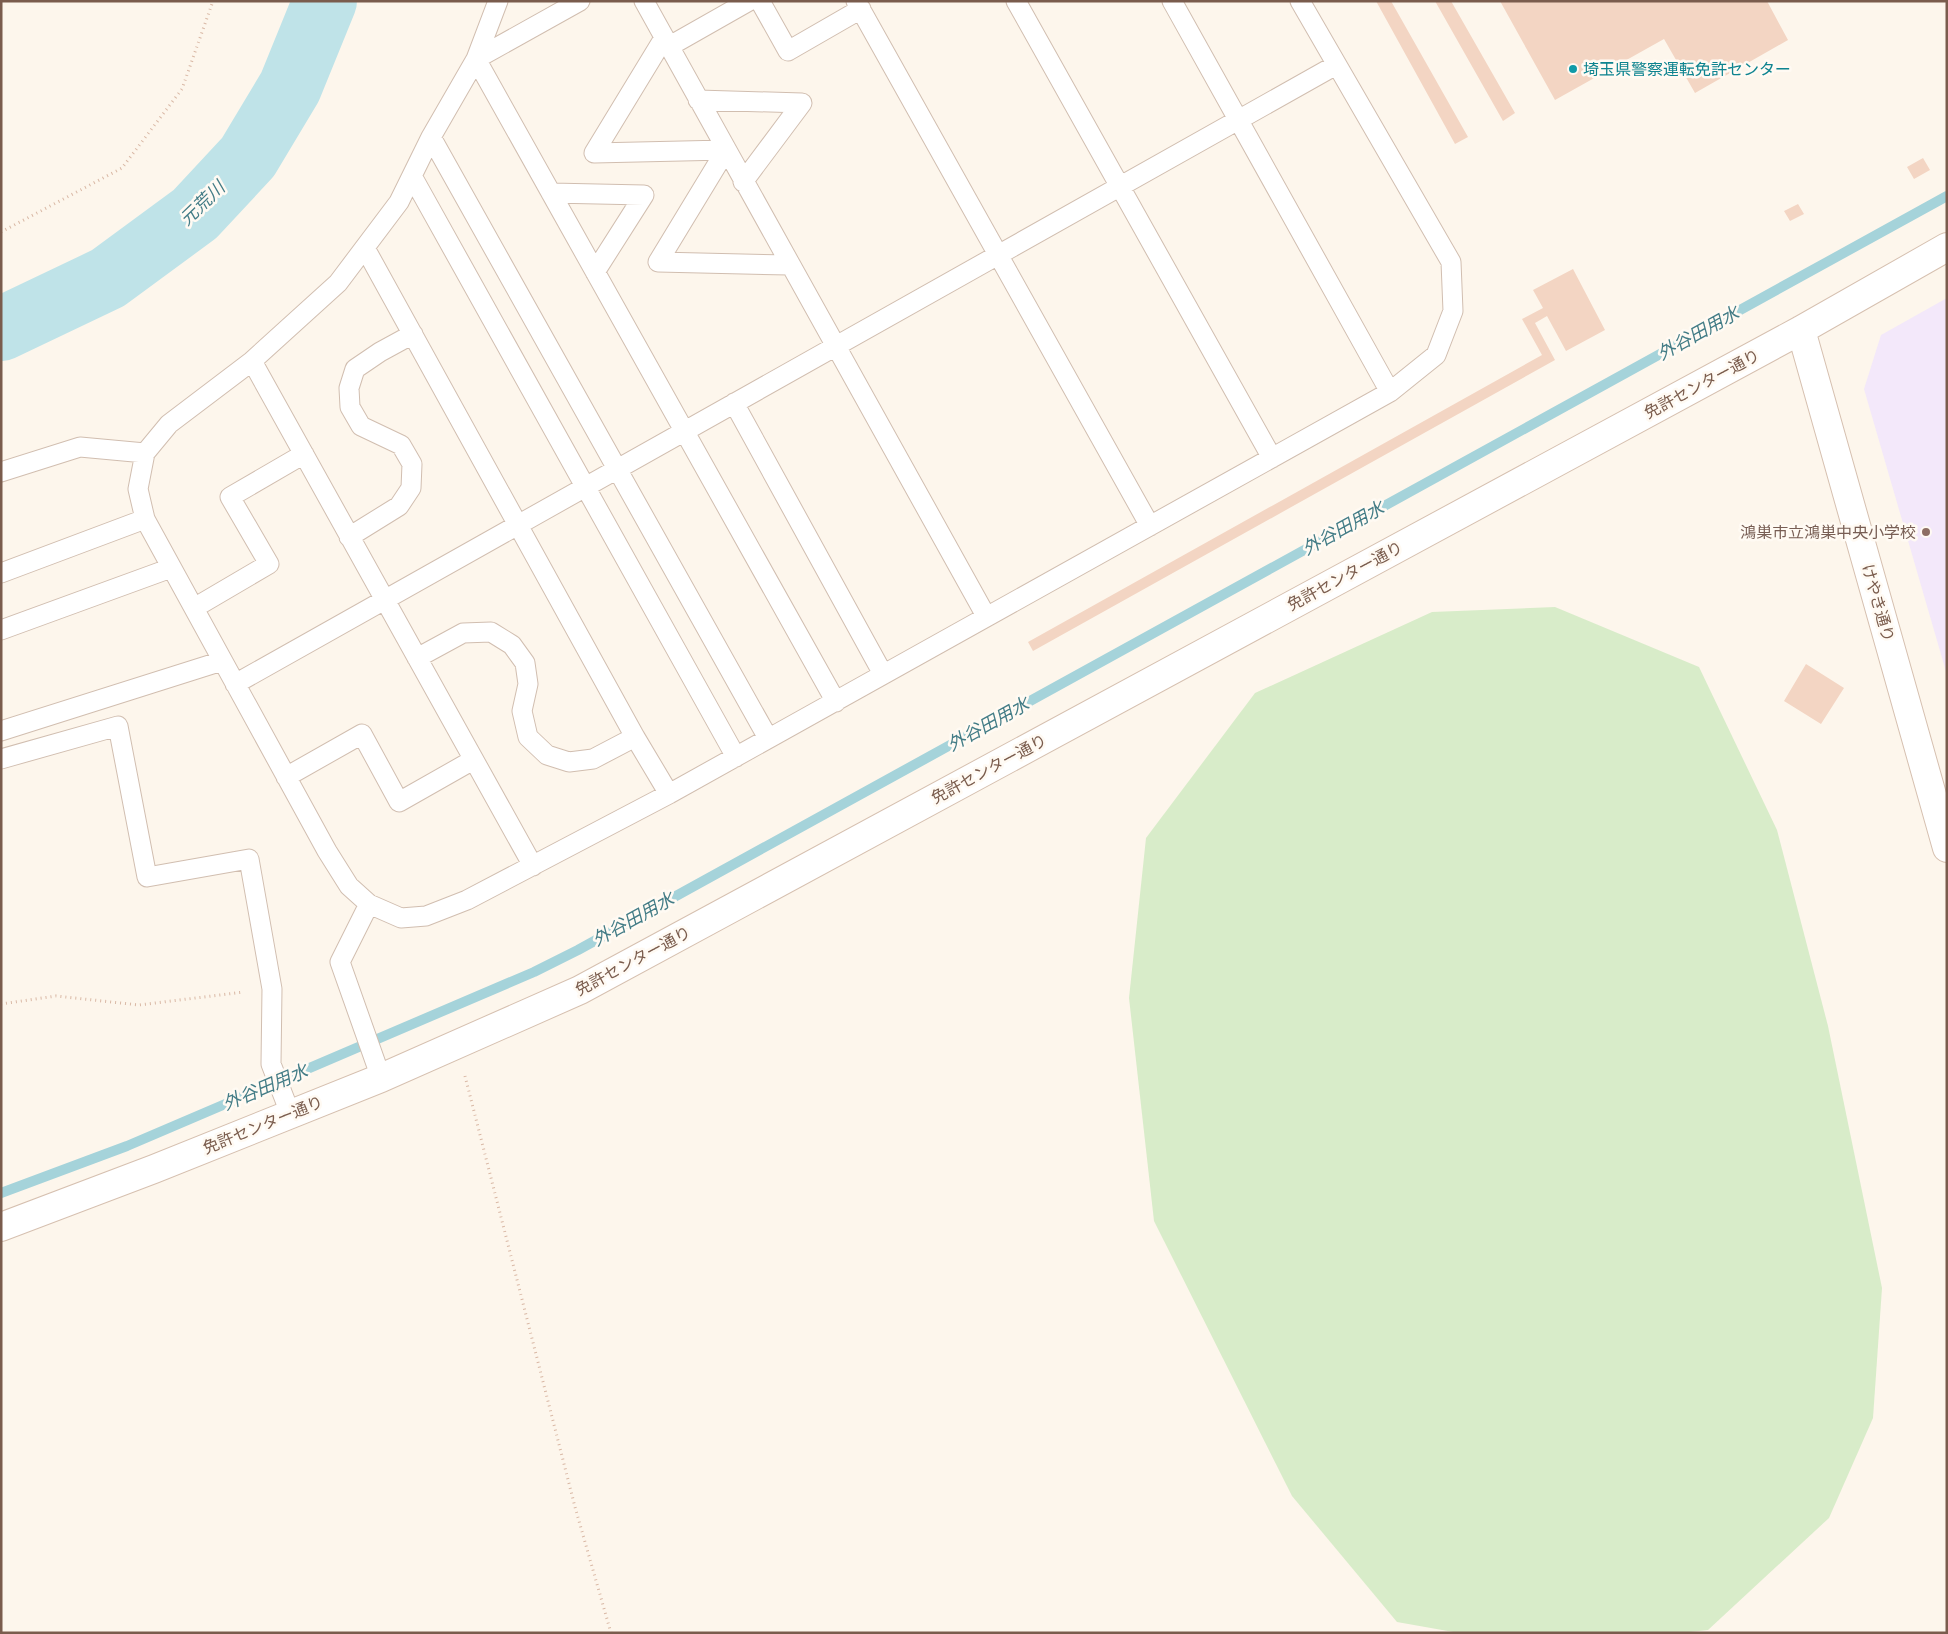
<svg xmlns="http://www.w3.org/2000/svg" width="1948" height="1634" font-family="'DejaVu Sans','Noto Sans JP',sans-serif">
<style>
.education{fill:#f3e8fa}
.green{fill:#d8ecc9}
.lines{fill:none;stroke-linecap:round;stroke-linejoin:round}
.stream{stroke:#a5d3da;stroke-width:10}
.river{stroke:#bfe3e8;stroke-width:64}
.building{fill:#f3d5c3}
.lane-casing{stroke:#d1beb0;stroke-width:21}
.secondary-casing{stroke:#d6c0b0;stroke-width:30}
.path{stroke:#d9b8a5;stroke-width:3;stroke-dasharray:1 4;stroke-linecap:butt}
.lane{stroke:#fff;stroke-width:19}
.secondary{stroke:#fff;stroke-width:28}
.culture-dot{fill:#0f9aa8;stroke:#fffaf3;stroke-width:2}
.education-dot{fill:#8d6e63;stroke:#fffaf3;stroke-width:2}
.labels{text-anchor:middle;dominant-baseline:central;stroke-width:5;stroke-linejoin:round;paint-order:stroke}
.culture-label{font-size:16px;fill:#0d838f;stroke:#fffaf3;text-anchor:start}
.street-label{font-size:16px;fill:#7a5c4d;stroke:#fffaf3}
.education-label{font-size:16px;fill:#785e54;stroke:#fffaf3;text-anchor:end}
.water-label{font-size:18px;font-style:italic;fill:#437c86;stroke:#fffaf3}
</style>
<rect width="100%" height="100%" fill="#fdf6ec"/>
<path class="education" d="M1947,298v377l-83,-286 17,-54z"/>
<path class="green" d="M1555,607l144,60 78,163 51,196 54,262 -9,130 -44,100 -121,112 -27,3h-222l-62,-11 -105,-126 -138,-275 -25,-223 17,-160 109,-145 177,-81z"/>
<g class="lines">
<path class="stream" d="M1,1193l126,-47 407,-174 44,-22 1369,-754"/>
<path class="river" d="M1,329l107,-51 87,-64 53,-57 42,-70 35,-86"/>
</g>
<path class="building" d="M1376,1h15l77,136 -13,7z
M1435,1h16l64,112 -12,8z
M1500,1h267l21,39 -93,53 -31,-54 -109,61z
M1923,158l7,12 -16,9 -7,-12z
M1798,204l6,10 -14,7 -6,-10z
M1573,269l32,61 -39,21 -19,-35 -12,7 20,37 -522,291 -5,-9 514,-287 -20,-36 21,-11 -10,-18z
M1806,664l38,24 -23,36 -37,-23z"/>
<g class="lines">
<defs>
<path id="lane" d="M498,1l-22,58 -45,78 -32,65 -61,81 -86,78 -83,63 -24,29 -7,36 7,30 182,332 22,35 20,18 32,14 25,-2 41,-16 202,-106 721,-402 46,-37 17,-44 -2,-49 -151,-261
M580,1l-104,58 360,643
M644,1l342,615
M760,1l28,50 73,-42
M856,1l294,525
M1016,1l256,457
M1172,1l218,391
M664,38l-70,115 132,-3
M668,47l81,-46
M698,100l104,3 -59,79
M431,137l337,601
M726,150l-68,112 131,3
M412,176l324,581
M551,193l93,2 -49,77
M365,248l270,489 34,57
M252,361l281,505
M734,403l149,271
M1,472l79,-25 65,6
M349,537l50,-31 12,-18 1,-24 -11,-19 -40,-19 -11,-19 -1,-19 6,-19 25,-17 33,-18
M1,573l144,-54
M194,608l75,-44 -39,-67 74,-43
M1,630l170,-62
M417,658l46,-25 28,-1 21,13 13,18 3,21 -6,27 6,26 19,18 22,7 24,-3 42,-22
M235,684l1101,-619
M1,731l221,-70
M1,759l117,-33 29,151 102,-18 23,130 -1,75 19,49
M286,777l76,-43 37,68 74,-42
M369,904l-29,58 41,116"/>
<path id="secondary" d="M1801,330l146,518
M1,1227l153,-58 227,-91 199,-88 1221,-660 146,-83"/>
</defs>
<use href="#lane" class="lane-casing"/>
<use href="#secondary" class="secondary-casing"/>
<path class="path" d="M1,232l121,-64 60,-79 31,-88
M1,1004l55,-8 83,9 105,-13
M465,1076l110,431 36,126"/>
<use href="#lane" class="lane"/>
<use href="#secondary" class="secondary"/>
</g>
<circle class="culture-dot" cx="1573" cy="69" r="5"/>
<circle class="education-dot" cx="1926" cy="532" r="5"/>
<g class="labels">
<g class="culture-label">
<text x="1583" y="69">埼玉県警察運転免許センター</text>
</g>
<g class="street-label">
<text transform="translate(1702 384) rotate(-28)">免許センター通り</text>
<text transform="translate(1345 576) rotate(-28)">免許センター通り</text>
<text transform="translate(1878 603) rotate(74)">けやき通り</text>
<text transform="translate(989 769) rotate(-28)">免許センター通り</text>
<text transform="translate(633 961) rotate(-28)">免許センター通り</text>
<text transform="translate(263 1125) rotate(-22)">免許センター通り</text>
</g>
<g class="education-label">
<text x="1916" y="532">鴻巣市立鴻巣中央小学校</text>
</g>
<g class="water-label">
<text transform="translate(202 203) rotate(-44)">元荒川</text>
<text transform="translate(1698 333) rotate(-29)">外谷田用水</text>
<text transform="translate(1343 528) rotate(-29)">外谷田用水</text>
<text transform="translate(988 724) rotate(-29)">外谷田用水</text>
<text transform="translate(633 919) rotate(-29)">外谷田用水</text>
<text transform="translate(265 1087) rotate(-23)">外谷田用水</text>
</g>
</g>
<rect width="1948" height="1634" fill="none" stroke="#7a5c4d" stroke-width="5"/>
</svg>
